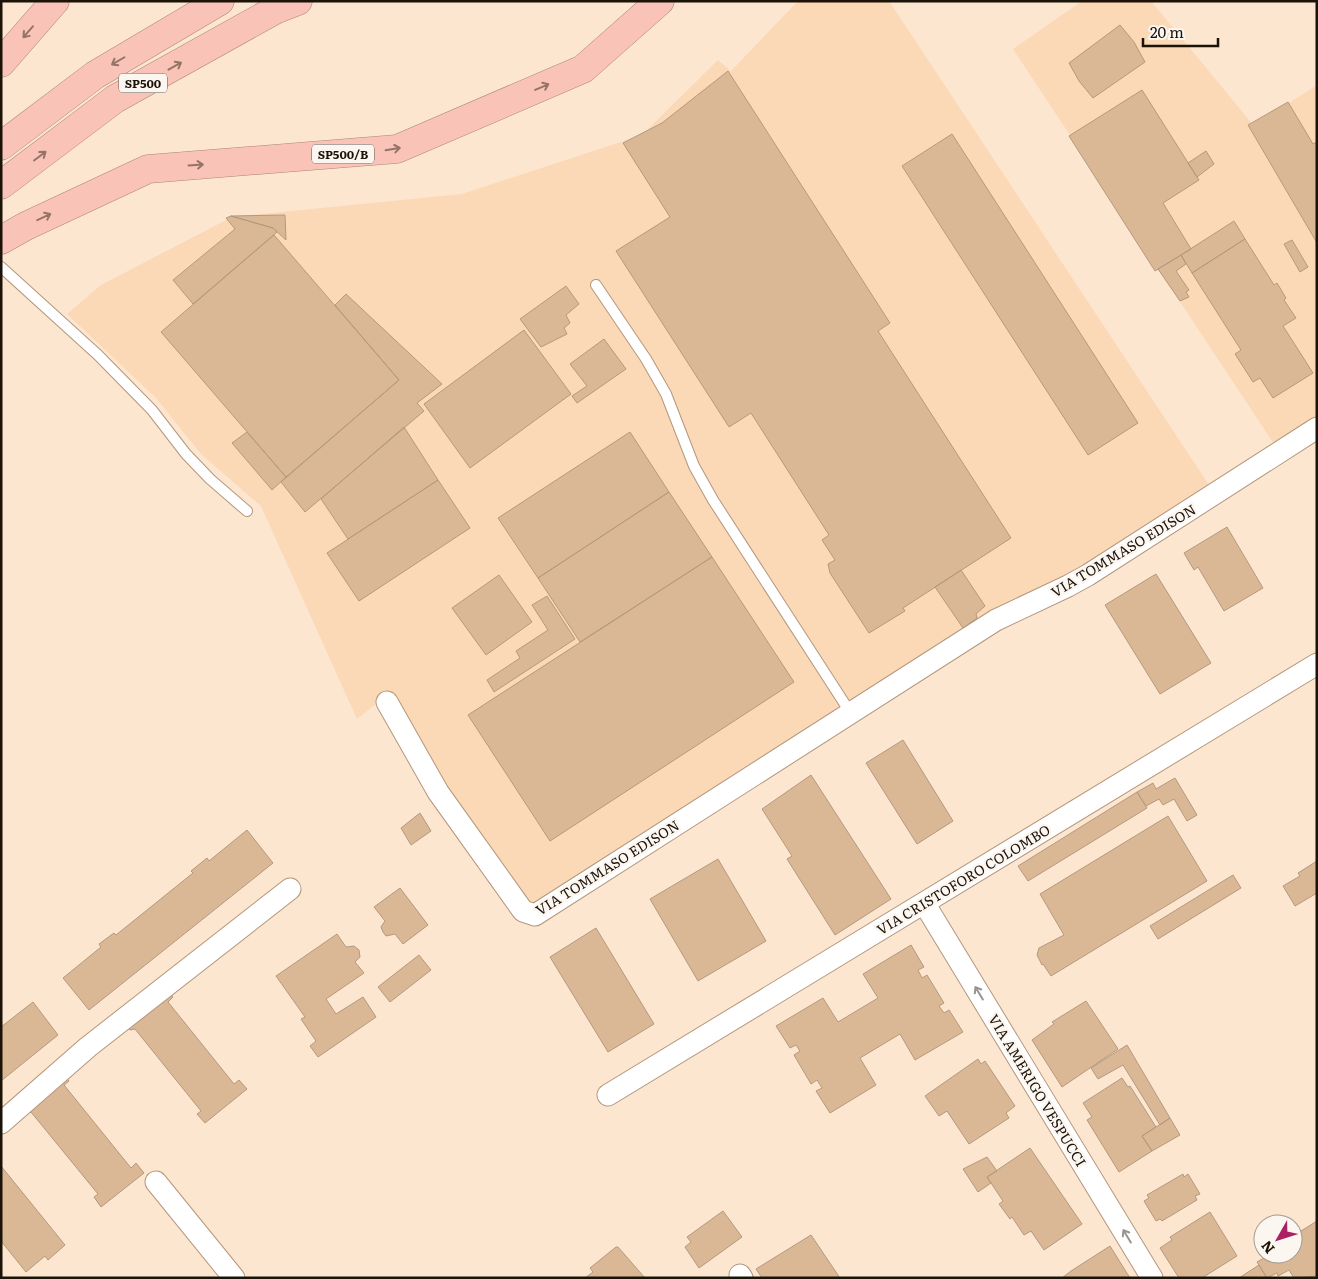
<svg xmlns="http://www.w3.org/2000/svg" width="1318" height="1279" font-family="Literata,serif">
<style>
.built{fill:#fbd8b6}
.building{fill:#dbb895;stroke:#b4997e}
.lines{fill:none;stroke-linecap:round;stroke-linejoin:round}
.lane-casing{stroke:#b3977d;stroke-width:12}
.street-casing{stroke:#b3977d;stroke-width:23}
.highway-casing{stroke:#ac857a;stroke-width:29}
.lane{stroke:#fff;stroke-width:10}
.street{stroke:#fff;stroke-width:21}
.highway{stroke:#fac3b7;stroke-width:28}
.oneway{stroke:#967368}
.oneway2{stroke:#989490}
.labels{text-anchor:middle;dominant-baseline:central;stroke-width:5;stroke-linejoin:round;paint-order:stroke}
.shield{fill:#fcf6f1;stroke:#5e564e;stroke-width:1}
.shield-label{font-size:12px;font-weight:bold;fill:#1b1208}
.street-label{font-size:14px;fill:#1b1208;stroke:#fcf6f1}
</style>
<rect width="100%" height="100%" fill="#fde6cf"/>
<path class="built" d="M798,1h91l320,484 -139,90 -537,330 -7,-4 -79,-114 -55,-96 -35,28 -96,-213 -60,-52 -45,-56 -89,-84 34,-29 131,-68 230,-23 180,-59 76,-75 13,11z
M1082,1h69l103,125 63,-41v332l-43,27 -261,-395z"/>
<path class="building" d="M1120,25l14,17 11,20 -52,36 -14,-17 -10,-18z
M728,71l162,252 -12,8 133,207 -108,70 2,3 -36,22 -39,-60 -2,-9 7,-4 -13,-20 7,-5 -78,-122 -22,14 -113,-176 54,-34 -47,-74 39,-20z
M1142,90l57,90 -36,23 28,46 -36,22 -86,-135z
M1288,102l25,42 4,-2v101l-69,-118z
M952,134l186,289 -50,32 -186,-289z
M1206,151l8,13 -17,13 -9,-14z
M285,215l1,25 -13,-12 -42,-12z
M231,216l42,12 4,4 -84,72 -20,-24 62,-51 -9,-11z
M1234,221l11,18 -53,34 -11,-18z
M274,235l125,145 -113,97 -125,-145z
M1245,239l29,46 3,-2 9,15 -2,2 12,18 -13,8 30,47 -40,25 -13,-20 -7,4 -18,-28 6,-4 -49,-77z
M1292,240l16,27 -8,5 -16,-28z
M1181,255l5,9 -10,7 13,19 -3,2 3,5 -9,4 -22,-32z
M566,286l13,18 -13,11 4,8 -6,5 3,6 -26,13 -21,-28z
M346,294l96,90 -25,19 7,8 -119,101 -24,-30 118,-102 -64,-75z
M524,330l47,64 -101,74 -46,-64z
M604,339l22,30 -49,34 -5,-7 15,-10 -17,-22z
M404,427l34,53 -90,59 -27,-40z
M247,432l39,45 -14,13 -40,-47z
M630,432l39,60 -131,86 -40,-60z
M438,480l32,48 -111,73 -32,-48z
M669,492l43,65 -132,85 -42,-64z
M1227,527l36,61 -39,23 -26,-44 -4,3 -10,-17z
M712,557l82,125 -244,159 -82,-126z
M961,570l24,36 -9,8 1,4 -14,10 -28,-41z
M1156,574l55,89 -51,31 -55,-89z
M499,575l33,47 -46,33 -34,-47z
M547,596l28,43 -81,53 -7,-12 33,-22 -4,-7 32,-21 -16,-25z
M903,740l50,81 -36,23 -51,-81z
M811,775l80,124 -56,36 -48,-76 5,-3 -30,-47z
M1175,778l22,37 -10,6 -13,-22 -11,6 -4,-6 -13,7 -9,-14 16,-9 3,6z
M1137,792l10,16 -119,73 -10,-15z
M420,813l11,18 -20,14 -10,-17z
M1168,816l39,65 -156,95 -8,-12 -1,1 -5,-10 2,-7 25,-13 -24,-41z
M247,830l26,33 -184,147 -26,-32 38,-31 -2,-3 15,-11 2,2 77,-62 -2,-2 16,-13 2,3z
M718,859l48,82 -68,40 -48,-82z
M1317,861v32l-22,13 -12,-20 17,-10 -2,-3z
M1233,875l8,13 -83,51 -8,-13z
M400,888l28,37 -25,19 -8,-10 -9,2 -3,-4 -2,-5 4,-6 -11,-14z
M596,928l58,96 -46,28 -58,-95z
M337,934l9,13 8,-1 5,4 1,7 -5,5 9,11 -38,26 10,15 27,-17 13,20 -58,40 -8,-11 6,-5 -15,-22 4,-2 -29,-41z
M911,945l13,22 -6,3 4,8 5,-3 17,28 -5,3 5,7 5,-3 14,22 -48,28 -15,-26 -40,24 16,27 -46,28 -14,-22 6,-3 -5,-8 -6,4 -17,-29 6,-4 -4,-6 -6,3 -14,-22 47,-28 15,24 40,-24 -15,-24z
M419,955l12,15 -41,32 -12,-15z
M166,989l7,8 -5,5 66,82 5,-4 8,9 -42,34 -8,-9 4,-3 -66,-82 -5,1 -6,-7z
M1086,1001l32,48 -56,38 -30,-47 22,-16 -2,-2z
M33,1002l25,33 -57,46v-54z
M1127,1045l43,73 -10,7 -37,-60 -25,14 -7,-11z
M978,1059l3,5 4,-3 30,45 -9,7 3,5 -40,26 -22,-33 -8,5 -14,-20z
M62,1072l7,9 -5,4 67,83 5,-5 8,10 -43,34 -7,-10 4,-3 -67,-82 -5,2z
M1122,1078l6,9 2,-1 26,41 -14,9 10,15 -33,21 -32,-52 5,-3 -9,-14z
M1170,1118l10,17 -28,16 -10,-15z
M1030,1148l52,76 -38,26 -13,-19 -7,4 -12,-18 -2,2 -11,-15 4,-3 -16,-24z
M987,1157l10,14 -10,6 4,6 -13,9 -15,-23z
M1,1166l64,79 -17,15 -3,-4 -19,16 -25,-31z
M1183,1174l1,3 4,-3 12,20 -5,2 2,4 -35,21 -2,-2 -4,2 -12,-20 5,-3 -2,-3z
M723,1211l19,26 -43,31 -14,-21 6,-5 -4,-5z
M1210,1212l27,44 -35,22h-23l-19,-30 12,-8 -2,-3z
M1317,1221v55l-23,2 -5,-8 -11,6 -1,-3 -10,5 -10,-16 14,-8h22v-18z
M811,1235l29,43h-78l-6,-9z
M1110,1246l20,32h-68l9,-7z
M616,1247h2l27,31h-60l8,-6 -3,-4z
M1259,1265l8,13h-28z"/>
<g class="lines">
<defs>
<path id="lane" d="M1,267l97,88 54,55 34,44 24,25 37,32
M596,285l50,74 20,35 28,72 19,34 137,212"/>
<path id="street" d="M387,702l51,90 85,119 12,4 461,-295 72,-34 20,-11 229,-147
M924,903l228,375
M608,1095l709,-431
M1,1123l87,-76 202,-158
M156,1182l78,96
M740,1275l2,3"/>
<path id="highway" d="M1,63l54,-62
M1,146l94,-71 125,-74
M1,185l114,-86 160,-89 23,-9
M1,240l25,-14 122,-57 249,-20 186,-80 77,-68"/>
</defs>
<use href="#lane" class="lane-casing"/>
<use href="#street" class="street-casing"/>
<use href="#highway" class="highway-casing"/>
<use href="#lane" class="lane"/>
<use href="#street" class="street"/>
<use href="#highway" class="highway"/>
</g>
<defs><path id="oneway-shaft" d="M-6 0H5M1.5-3L5.5 0L1.5 3" fill="none" stroke-width="1.6" stroke-linecap="round" stroke-linejoin="round" transform="scale(1.25)"/></defs>
<g class="oneway">
<use href="#oneway-shaft" transform="translate(28 32) rotate(131)"/>
<use href="#oneway-shaft" transform="translate(118 61) rotate(150)"/>
<use href="#oneway-shaft" transform="translate(175 66) rotate(-29)"/>
<use href="#oneway-shaft" transform="translate(542 87) rotate(-23)"/>
<use href="#oneway-shaft" transform="translate(393 149) rotate(-9)"/>
<use href="#oneway-shaft" transform="translate(40 156) rotate(-37)"/>
<use href="#oneway-shaft" transform="translate(196 165) rotate(-4)"/>
<use href="#oneway-shaft" transform="translate(44 217) rotate(-25)"/>
</g>
<g class="oneway2">
<use href="#oneway-shaft" transform="translate(979 993) rotate(-121)"/>
<use href="#oneway-shaft" transform="translate(1127 1236) rotate(-121)"/>
</g>
<g class="labels">
<g class="shield">
<rect x="119" y="73.5" width="48" height="19" rx="4"/>
<rect x="312" y="144.5" width="62" height="19" rx="4"/>
</g>
<g class="shield-label">
<text x="143" y="83">SP500</text>
<text x="343" y="154">SP500/B</text>
</g>
<g class="street-label">
<text transform="translate(1123 550) rotate(-31)">VIA TOMMASO EDISON</text>
<text transform="translate(607 867) rotate(-32)">VIA TOMMASO EDISON</text>
<text transform="translate(963 879) rotate(-31)">VIA CRISTOFORO COLOMBO</text>
<text transform="translate(1038 1090) rotate(59)">VIA AMERIGO VESPUCCI</text>
</g>
</g>
<rect width="1318" height="1279" fill="none" stroke="#1b1208" stroke-width="5"/>
<g transform="translate(1278 1239) rotate(231)"><circle r="24" fill="#fcf6f1" stroke="#a29b94"/>
<path d="M0-4L9 19L0 12L-9 19Z" fill="#ab2163"/>
<text y="-8" font-size="14" font-weight="bold" text-anchor="middle" fill="#1b1208">N</text>
</g>
<path d="M1143 38v8h75v-8" fill="none" stroke="#1b1208" stroke-width="2.5"/>
<text x="1150" y="38" font-size="15" fill="#1b1208" stroke="#fcf6f1" stroke-width="4" paint-order="stroke">20 m</text>
</svg>
